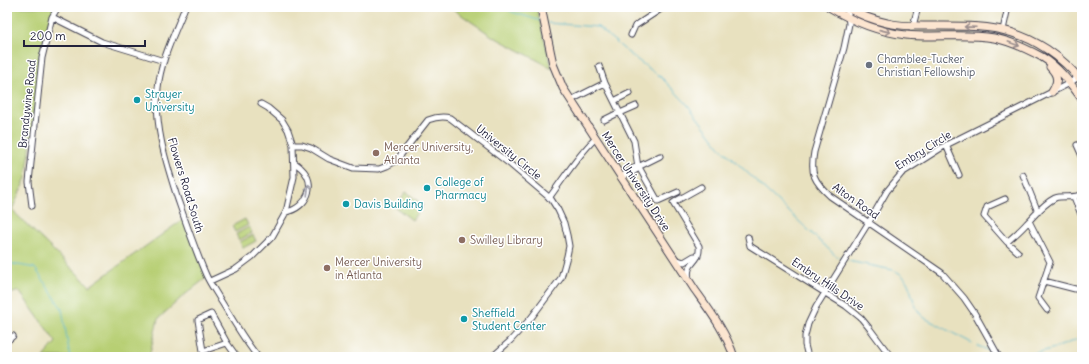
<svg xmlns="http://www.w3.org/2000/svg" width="1089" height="364" font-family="Delius,sans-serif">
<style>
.green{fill:#b7cf73;stroke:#6c7857}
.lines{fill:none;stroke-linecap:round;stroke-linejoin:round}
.stream{stroke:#4eb4cc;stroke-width:1}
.street-casing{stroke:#403f4f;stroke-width:7}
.secondary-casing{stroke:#403f4f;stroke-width:9}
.street{stroke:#fff;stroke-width:5}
.secondary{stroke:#fce5d0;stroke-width:7}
.oneway{stroke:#9a8d8d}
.oneway2{stroke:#9c9ca7}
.worship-dot{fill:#6b7280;stroke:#fff;stroke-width:1.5}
.culture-dot{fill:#0f9aa8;stroke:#fff;stroke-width:1.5}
.education-dot{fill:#8d6e63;stroke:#fff;stroke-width:1.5}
.labels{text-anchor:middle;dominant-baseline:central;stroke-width:3;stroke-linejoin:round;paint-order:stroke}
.worship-label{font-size:11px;fill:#5b616d;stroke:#fff;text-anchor:start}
.culture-label{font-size:11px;fill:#0d838f;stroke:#fff;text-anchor:start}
.street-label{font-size:11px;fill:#22223b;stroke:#fff}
.education-label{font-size:11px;fill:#785e54;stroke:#fff;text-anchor:start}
</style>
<rect width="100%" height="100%" fill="#fff"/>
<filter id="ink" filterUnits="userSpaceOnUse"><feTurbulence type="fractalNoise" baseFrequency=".025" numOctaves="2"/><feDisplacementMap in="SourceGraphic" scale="8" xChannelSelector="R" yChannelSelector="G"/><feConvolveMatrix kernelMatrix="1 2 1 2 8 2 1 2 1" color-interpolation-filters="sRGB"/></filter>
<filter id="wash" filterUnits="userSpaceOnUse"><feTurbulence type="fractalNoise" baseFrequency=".012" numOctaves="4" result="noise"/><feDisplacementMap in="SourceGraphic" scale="16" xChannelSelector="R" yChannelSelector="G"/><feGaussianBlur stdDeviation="0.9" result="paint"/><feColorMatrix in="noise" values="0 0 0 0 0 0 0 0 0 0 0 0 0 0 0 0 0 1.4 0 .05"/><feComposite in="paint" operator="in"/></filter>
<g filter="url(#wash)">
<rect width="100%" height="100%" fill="#e8e1bf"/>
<path class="green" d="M7,7h51l-10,17 -8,29 -2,41 -12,84 -14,32 78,76 95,-68 21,60 -24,19 -24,22 -9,38h-106l13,-15 -37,-51 -12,4z
M450,7h87l3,16 12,45 -60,-32z
M406,192l17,13 -11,15 -17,-13z
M245,219l3,6 -13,7 -3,-6z
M249,227l3,6 -13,7 -3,-6z
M253,235l3,6 -13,7 -3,-6z"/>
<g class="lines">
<path class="stream" d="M504,7l8,5 29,9
M548,23l50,4 34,29 30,22 25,26 32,42 118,111 6,2
M7,53l3,21 -3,15
M7,260l1,3 27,5 27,41 8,48
M848,261l45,9c22,8 15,31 29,46 5,4 11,6 16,9 11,6 22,12 34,18
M978,346l15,6
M1000,354c29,4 56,-5 82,-17"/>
</g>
</g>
<g filter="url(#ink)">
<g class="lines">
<defs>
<path id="street" d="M185,7c-10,26 -24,52 -27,81 -4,38 8,74 19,109 9,26 18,53 29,78 4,9 10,17 15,26 12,19 23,39 37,56
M847,7l2,17 -5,24 -30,104c-4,22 0,29 16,44l112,77 22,25 11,16 24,43
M52,17l50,25 62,19
M913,26l5,-19
M1003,30l5,-23
M631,35l4,-9 29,-19
M599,66l6,17 29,58 4,26 2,2 18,32 20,-9
M571,100l34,-17
M614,101l16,-8
M620,113l16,-7
M604,120l16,-8
M293,145h9l9,3 18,11 24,9 26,1 8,-3 9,-5 32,-41c8,-3 14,-4 22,-2l61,47 40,34 7,11 6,13 3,12 2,11 -2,10 -6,22 -30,40 -21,23 -18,16
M946,145l13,30
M1077,145l5,11
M627,174h3l6,-4 2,-3
M1023,175l15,37
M621,178c6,-4 9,-11 17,-11l22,-11
M1074,197l8,20
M549,198c15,-20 28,-42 46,-59
M1005,199l-18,8 -3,9 23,26c7,-6 14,-12 20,-19 9,-9 16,-19 28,-25 8,-3 19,1 27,-4
M32,206l-3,-24 13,-124 10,-41 6,-10
M286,212c21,-4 32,-28 15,-44 -2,-2 -5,-4 -7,-6
M1029,221l21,41 -12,36 9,12
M748,237l2,9 96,60 15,12 9,11 21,28
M1007,242l11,10
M675,259l9,3 10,-6h4
M689,279c-4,-18 12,-15 10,-33l-26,-43 3,-2 25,-14
M210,281l26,-12 16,-12 20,-20 14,-25 8,-35 -1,-32 -5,-15 -6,-10 -14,-12 -7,-4
M1044,281l31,8h7
M7,341l6,-5
M227,343l-24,8 -5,-31 13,-6 16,29 10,14
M808,357l-3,-12v-9l3,-12 8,-17 56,-90 15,-26 15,-18 44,-28 124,-62 8,-6"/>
<path id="secondary" d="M541,7l12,57 10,24 132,202c15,21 31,42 39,67
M829,7c23,14 50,25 77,28 29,3 59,-2 88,3 17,3 33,11 48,19 17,10 29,27 40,42
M845,7c13,7 28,13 42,16 12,3 25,3 37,3 26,0 53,-1 78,4 32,7 61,27 80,52
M1050,67c9,9 8,15 2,25"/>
</defs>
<use href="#street" class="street-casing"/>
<use href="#secondary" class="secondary-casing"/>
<use href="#street" class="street"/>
<use href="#secondary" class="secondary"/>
</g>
<defs><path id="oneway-shaft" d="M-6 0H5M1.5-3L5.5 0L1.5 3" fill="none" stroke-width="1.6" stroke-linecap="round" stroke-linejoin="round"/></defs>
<g class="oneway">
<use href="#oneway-shaft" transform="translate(970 27) rotate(-178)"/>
<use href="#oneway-shaft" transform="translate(885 31) rotate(13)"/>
<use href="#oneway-shaft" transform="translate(1014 44) rotate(20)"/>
</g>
<use class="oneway2" href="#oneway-shaft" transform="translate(308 190) rotate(-82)"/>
</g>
<circle class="worship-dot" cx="869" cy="65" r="4"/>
<g class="culture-dot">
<circle cx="137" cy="100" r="4"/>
<circle cx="427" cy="188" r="4"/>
<circle cx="346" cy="204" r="4"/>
<circle cx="464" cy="319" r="4"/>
</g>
<g class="education-dot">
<circle cx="376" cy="153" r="4"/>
<circle cx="462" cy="240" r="4"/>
<circle cx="327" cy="268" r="4"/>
</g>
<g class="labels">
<g class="worship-label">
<text x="877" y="59">Chamblee-Tucker<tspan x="877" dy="13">Christian Fellowship</tspan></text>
</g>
<g class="culture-label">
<text x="145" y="94">Strayer<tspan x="145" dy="13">University</tspan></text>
<text x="435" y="182">College of<tspan x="435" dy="13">Pharmacy</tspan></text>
<text x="354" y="204">Davis Building</text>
<text x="472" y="313">Sheffield<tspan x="472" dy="13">Student Center</tspan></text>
</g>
<g class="street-label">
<text transform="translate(27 104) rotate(-84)">Brandywine Road</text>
<text transform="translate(923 150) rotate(-32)">Embry Circle</text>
<text transform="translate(509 152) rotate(39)">University Circle</text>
<text transform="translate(636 181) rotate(57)">Mercer University Drive</text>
<text transform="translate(186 185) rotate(73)">Flowers Road South</text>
<text transform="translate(856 201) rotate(35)">Alton Road</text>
<text transform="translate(828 284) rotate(34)">Embry Hills Drive</text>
</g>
<g class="education-label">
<text x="384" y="147">Mercer University,<tspan x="384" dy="13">Atlanta</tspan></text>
<text x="470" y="240">Swilley Library</text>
<text x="335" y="262">Mercer University<tspan x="335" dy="13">in Atlanta</tspan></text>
</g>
</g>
<rect width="1089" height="364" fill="none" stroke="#fff" stroke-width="24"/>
<path d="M24 40v6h121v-6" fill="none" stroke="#22223b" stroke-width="2"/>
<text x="30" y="40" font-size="12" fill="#22223b" stroke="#ffffff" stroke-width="3" paint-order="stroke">200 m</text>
</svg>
